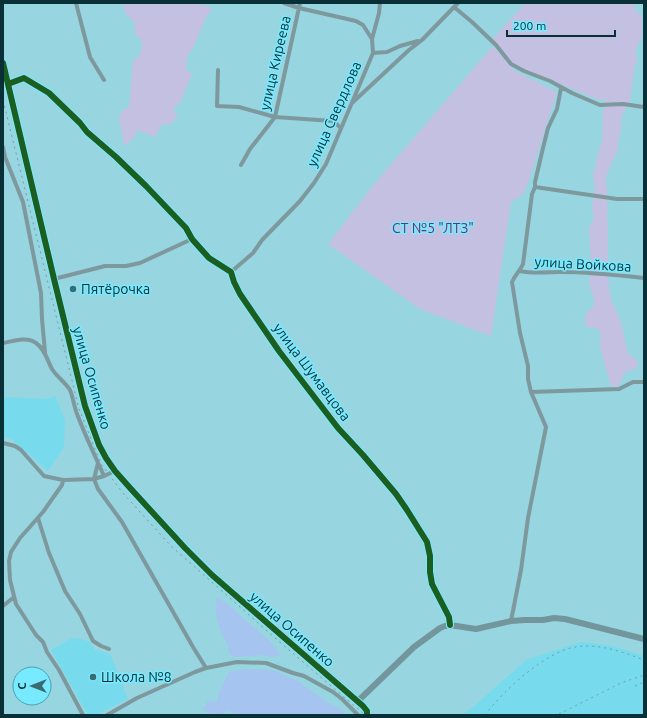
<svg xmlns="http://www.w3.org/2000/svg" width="647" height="718" font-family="Ubuntu,sans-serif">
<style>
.built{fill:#77dbed}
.green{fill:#c4c0e1}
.water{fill:#a5c4ef}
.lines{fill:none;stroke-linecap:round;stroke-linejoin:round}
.street{stroke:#7d999e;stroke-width:4}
.secondary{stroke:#72969c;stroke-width:6}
.rail{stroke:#769ca4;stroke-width:1;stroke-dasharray:2 4;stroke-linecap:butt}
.cycleway-casing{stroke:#78eaff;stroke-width:8}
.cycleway{stroke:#1b5e20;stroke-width:6}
.poi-dot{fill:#3b6a72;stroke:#78eaff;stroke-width:1.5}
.labels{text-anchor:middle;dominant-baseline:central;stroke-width:3;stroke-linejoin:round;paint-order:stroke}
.street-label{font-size:14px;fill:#093036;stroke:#78eaff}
.park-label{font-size:14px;fill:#772d71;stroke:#78eaff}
.poi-label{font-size:14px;fill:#093036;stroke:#78eaff;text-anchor:start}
</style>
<rect width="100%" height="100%" fill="#97d5e0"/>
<path class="built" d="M55,396l10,24 -1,27 -16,24 -38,-33 -7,-1v-40l44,2z
M72,638l9,1 9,3 5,8 15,4 18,45 -32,16h-8l-37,-65z
M581,642l32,4 31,10v59h-183l11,-7 54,-48z"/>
<path class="green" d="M122,3h73l3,2 11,1 2,5 -5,6 -13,31 -6,8 -1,13 6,5 -11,27 -8,9 5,7 -10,8 -6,-1 -7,13 -18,-7 -4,9 -9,7 -5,-30 4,-6 6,-3 4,-46c9,-6 10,-13 8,-22l-6,-5 -1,-13 -8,-7z
M525,3h109l1,6 7,7v18l-1,6 -5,8 1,15 -2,1 -5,36 -9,18v12l-2,8 -2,15 -4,6 -7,18v7l1,5 1,73 -1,10 4,27 10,23 7,32 7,4 3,5c-2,10 -7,5 -13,10 -5,5 -2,10 -9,14l-4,-1 -2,-2 -10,-38 1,-13c-4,-5 -6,-6 -13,-5l-3,-4 1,-12 7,-4 1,-5 -1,-10 -3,-3 -1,-18 2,-10 -2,-34 5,-10 -2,-10 3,-20 -2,-13 2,-7 4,-18 3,-8 1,-30 3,-11 -9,-2 -83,-34 -22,-25z
M493,46l22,25 42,21 -29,91 -5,11 -12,8 -20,134 -71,-27 -92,-65 47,-61z"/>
<path class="water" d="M216,598c13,5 18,12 28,21 12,11 28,21 36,36l-6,2 -14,-2 -9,1 -17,1 -6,-5v-8l-7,-11 -5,-17z
M245,669l27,1 24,10 31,22 15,8 5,5h-111l-7,-5c-11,8 -14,6 -26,0l5,-9 9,1 2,-9 10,-21z"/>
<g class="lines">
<path class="street" d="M76,3l14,54 14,23
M284,3l15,5 57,13 7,4 9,14
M454,7l18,15 24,23 15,19 13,7 26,10 22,12 28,12 23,-1 21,3
M373,53l14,-1 13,-6 18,-5
M218,70l-1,36 22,1 36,10 58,4 8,7
M8,84l16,-6 25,15 31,30 7,9 29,25 30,29 40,42 6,11 17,19 22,14 3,10 6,12 39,57 59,77 25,27 33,39 11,16 20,32 3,14v16l2,12 17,33 1,8
M352,103l57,-53 13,-10 36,-37
M3,147l2,10 18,45 18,91 1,26 3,33
M241,165l9,-16 25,-32 25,-114
M535,187l82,12h27
M520,271c14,3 27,1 41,1 27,0 55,3 83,6
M231,272l22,-19 9,-13 38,-39 14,-18 12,-19 47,-111 -1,-14 7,-26 1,-10
M54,279l51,-13h21l14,-3 52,-24
M3,343c10,-2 24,-7 33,0 9,6 11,17 16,26 5,8 13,13 18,21 3,7 4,16 7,24 8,21 18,42 27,62
M531,392l88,-3 14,-7h11
M3,443l12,3 6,4 23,26 19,4 31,-1 10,-3 11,-5
M98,463l-4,16 4,10 24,33 71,125 13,21
M63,480l-1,5 -19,27 -23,26 -9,14 -2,9 1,19 6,24 20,31 7,7 4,10 12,18 24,45
M38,518l11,35 16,38 15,23 13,27 8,5 8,3
M3,606l11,-9
M511,621l10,-51 7,-52 18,-91 -15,-35 -3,-13v-13l-8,-33 -8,-51c3,-7 8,-11 11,-18l9,-70 3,-7v-5l8,-34 5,-20 9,-19 4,-21
M107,715l30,-17 58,-26 11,-4 31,-6 29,1 27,10 11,3 29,16 9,7 16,16"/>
<path class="secondary" d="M3,63l51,216 31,127 14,39 7,13 9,13 16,18 54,59 27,27 151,131 4,5v4
M358,701l56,-54 26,-19 5,-2 5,-1 26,4 35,-8 14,-1h18l11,-2 11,1 79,20"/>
<path class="rail" d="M3,100l76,309 22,55 21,28 49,54 104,92 90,77
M635,686l9,-4
M559,714l62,-31 23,-8
M485,715c18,-24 60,-63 90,-68 23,-4 48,5 69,13"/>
<defs>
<path id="cycleway" d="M3,63l51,216 31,127 14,39 7,13 9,13 16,18 54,59 27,27 151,131 4,5v4
M8,84l16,-6 25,15 31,30 7,9 29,25 30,29 40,42 6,11 17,19 22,14 3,10 6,12 39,57 59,77 25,27 33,39 11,16 20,32 3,14v16l2,12 17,33 1,8"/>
</defs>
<use href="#cycleway" class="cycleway-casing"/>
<use href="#cycleway" class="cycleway"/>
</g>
<g class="poi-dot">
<circle cx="73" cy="289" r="4"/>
<circle cx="93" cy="677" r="4"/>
</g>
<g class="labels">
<g class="street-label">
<text transform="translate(275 63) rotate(-77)">улица Киреева</text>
<text transform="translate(334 114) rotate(-66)">улица Свердлова</text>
<text transform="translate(583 264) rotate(3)">улица Войкова</text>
<text transform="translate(312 372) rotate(53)">улица Шумавцова</text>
<text transform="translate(92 378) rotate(74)">улица Осипенко</text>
<text transform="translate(292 629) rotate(41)">улица Осипенко</text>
</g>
<g class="park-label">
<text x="433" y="228">СТ №5 "ЛТЗ"</text>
</g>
<g class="poi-label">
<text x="81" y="289">Пятёрочка</text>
<text x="101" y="677">Школа №8</text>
</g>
</g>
<rect width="647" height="718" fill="none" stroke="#093036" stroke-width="8"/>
<g transform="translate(32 686) rotate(270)"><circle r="19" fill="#78eaff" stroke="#4ca0af"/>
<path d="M0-3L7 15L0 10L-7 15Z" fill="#3b6a72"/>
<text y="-6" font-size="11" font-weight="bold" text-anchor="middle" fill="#093036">С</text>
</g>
<path d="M507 30v6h108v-6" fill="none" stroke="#093036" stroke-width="2"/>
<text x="513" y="30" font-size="12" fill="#093036" stroke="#78eaff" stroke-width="3" paint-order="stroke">200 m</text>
</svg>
